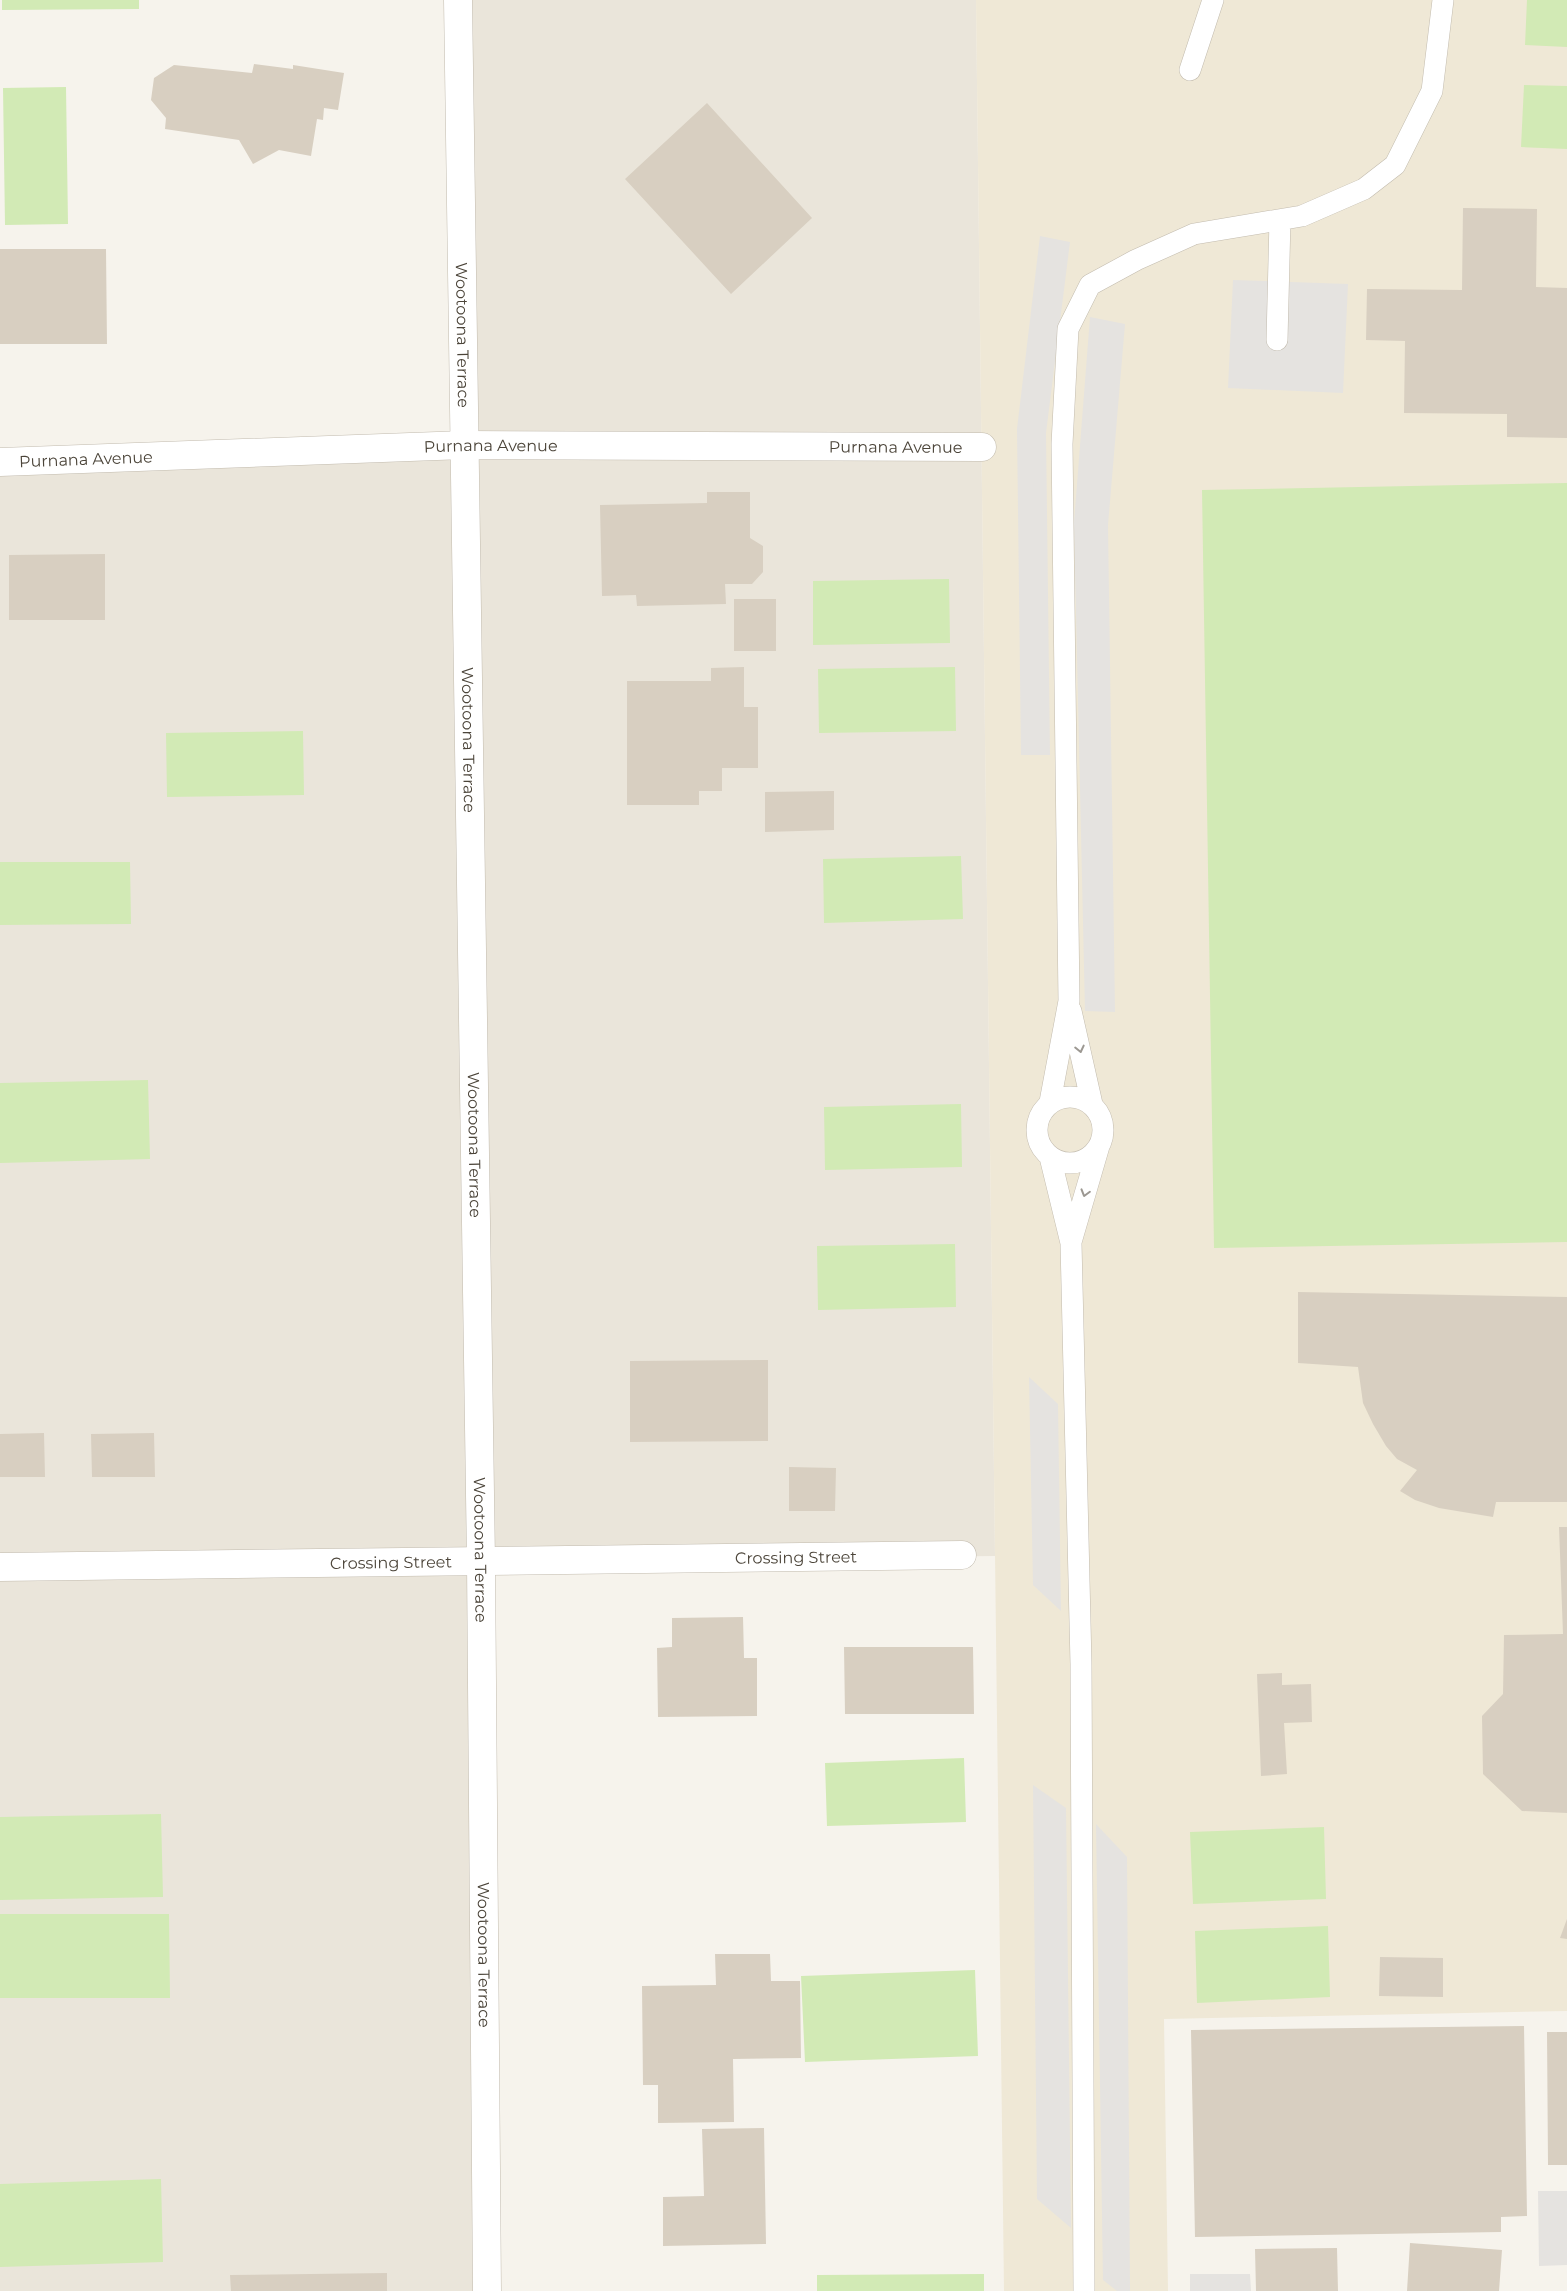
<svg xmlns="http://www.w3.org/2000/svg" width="1567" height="2291" font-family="Montserrat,sans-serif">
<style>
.residential{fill:#eae5da}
.education{fill:#efe8d6}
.green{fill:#d2eab5}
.parking{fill:#e5e3e0}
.building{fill:#d8cfc1}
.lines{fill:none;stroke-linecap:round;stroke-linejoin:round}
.lane-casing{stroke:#c2bbae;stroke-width:22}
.street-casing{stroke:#c2bbae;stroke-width:29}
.lane{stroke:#fff;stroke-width:21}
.street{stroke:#fff;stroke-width:28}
.oneway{stroke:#9c9892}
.labels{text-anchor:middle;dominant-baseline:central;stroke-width:5;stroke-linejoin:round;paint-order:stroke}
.street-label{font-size:16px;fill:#4b4439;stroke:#fff}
</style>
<rect width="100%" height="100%" fill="#f6f3ec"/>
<path class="residential" d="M458,0h518l19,1556 -514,6 6,729h-487v-1829l464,-17z"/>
<path class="education" d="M976,0h591v2011l-403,8 4,272h-164z"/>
<path class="green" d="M2,0h137v9l-137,1z
M1527,0h40v47l-42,-2z
M1524,85l43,1v63l-46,-2z
M66,87l2,137 -63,1 -2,-137z
M1567,483v759l-353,6 -12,-758z
M949,579l1,64 -137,2v-64z
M955,667l1,64 -137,2 -1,-64z
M303,731l1,64 -137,2 -1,-64z
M961,856l2,63 -139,4 -1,-64z
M0,862h130l1,62 -131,1z
M148,1080l2,79 -150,4v-80z
M961,1104l1,63 -137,3 -1,-63z
M955,1244l1,63 -138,3 -1,-64z
M964,1758l2,64 -139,4 -2,-63z
M161,1814l2,83 -163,3v-83z
M1324,1827l2,72 -133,5 -3,-72z
M0,1914h169l1,84h-170z
M1328,1926l2,71 -133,6 -2,-72z
M975,1970l3,86 -173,6 -4,-86z
M161,2179l2,83 -163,5v-83z
M984,2274v17h-167v-16z"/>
<path class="parking" d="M1040,236l30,6 -24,191 4,322h-29l-4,-326z
M1233,280l115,4 -5,109 -115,-5z
M1090,317l35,7 -17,201 7,487 -30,-1 -11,-488z
M1029,1377l29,27 3,207 -28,-26z
M1033,1785l33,23 5,420 -34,-29z
M1096,1824l31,33 3,434h-13l-14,-11z
M1538,2191h29v74l-28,1z
M1190,2274h60l1,17h-61z"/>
<path class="building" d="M254,64l39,5v-4l51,8 -6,37 -14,-2 -1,12 -6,-1 -6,37 -32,-6 -26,14 -14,-24 -74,-11 1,-11 -15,-18 3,-22 20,-13 78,8z
M707,103l105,115 -81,76 -106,-115z
M1463,208l74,1 -1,78 31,1v150l-60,-1v-23l-103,-1 1,-72 -39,-1 1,-51 95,1z
M0,249h106l1,95h-107z
M707,492h43v46l13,8v26l-11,12h-27l1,20 -89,2 -1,-11 -34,1 -2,-91 107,-2z
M105,554v66h-96v-65z
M734,599h42v52h-42z
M744,667v40h14v61h-36v23h-23v14h-72v-124h84v-13z
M834,791v39l-69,2v-40z
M1298,1292l269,5v205h-71l-3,15 -54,-9 -24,-8 -15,-9 17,-21 -20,-11 -11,-13 -13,-22 -10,-21 -5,-36 -60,-4z
M768,1360v81l-138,1v-81z
M44,1433l1,44h-45v-43z
M154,1433l1,44h-63l-1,-43z
M789,1467l47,1 -1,43h-46z
M1559,1527h8v286l-45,-2 -39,-37 -1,-58 21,-22 1,-59 59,-1z
M743,1617l1,41h13v58l-99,1 -1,-69 15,-1v-29z
M844,1647h129l1,67h-129z
M1282,1673v12l29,-1 1,38 -28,1 3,51 -26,2 -4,-102z
M1567,1919v20l-7,-1z
M715,1954h55l1,27h29l1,77 -68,1 1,63 -76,1v-38h-15l-1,-99 74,-1z
M1380,1957l63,1v39l-64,-1z
M1524,2026l3,190 -26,1v15l-306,5 -4,-207z
M1547,2032h20v133h-19z
M764,2128l2,116 -103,2v-49l41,-1 -2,-67z
M1410,2243l92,7 -3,41h-92z
M1337,2248l1,43h-82l-1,-42z
M387,2273v18h-156l-1,-16z"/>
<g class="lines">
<defs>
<path id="lane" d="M1190,70l23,-70
M1277,340l3,-120
M1071,1011l21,93
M1037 1130a33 33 0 1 1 66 0a33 33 0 1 1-66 0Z
M1050,1102l19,-101 -7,-557 6,-115 22,-44 46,-25 58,-26 108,-18 62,-27 31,-24 37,-74 11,-91
M1050,1157l21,86 10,421 3,627
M1071,1242l28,-96"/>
<g id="street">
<path id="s1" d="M458,0l23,1562 6,729"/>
<path id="s2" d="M0,462l464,-17 518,2"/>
<path id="s3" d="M0,1567l962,-12"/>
</g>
</defs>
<use href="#lane" class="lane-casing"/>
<use href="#street" class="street-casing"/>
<use href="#lane" class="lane"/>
<use href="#street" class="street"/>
</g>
<defs><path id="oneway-chevron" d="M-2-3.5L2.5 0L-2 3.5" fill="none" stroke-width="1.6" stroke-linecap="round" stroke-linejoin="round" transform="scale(1.25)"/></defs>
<g class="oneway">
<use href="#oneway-chevron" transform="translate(1080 1049) rotate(77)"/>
<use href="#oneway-chevron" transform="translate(1085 1193) rotate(106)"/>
</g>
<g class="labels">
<g class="street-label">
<text stroke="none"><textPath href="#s1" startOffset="335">Wootoona Terrace</textPath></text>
<text stroke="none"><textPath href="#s2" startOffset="491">Purnana Avenue</textPath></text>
<text stroke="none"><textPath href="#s2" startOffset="896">Purnana Avenue</textPath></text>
<text stroke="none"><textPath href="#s2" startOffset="86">Purnana Avenue</textPath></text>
<text stroke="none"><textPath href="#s1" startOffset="740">Wootoona Terrace</textPath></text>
<text stroke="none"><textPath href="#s1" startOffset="1145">Wootoona Terrace</textPath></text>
<text stroke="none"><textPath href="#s1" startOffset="1550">Wootoona Terrace</textPath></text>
<text stroke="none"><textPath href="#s3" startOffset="796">Crossing Street</textPath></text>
<text stroke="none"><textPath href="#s3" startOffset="391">Crossing Street</textPath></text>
<text stroke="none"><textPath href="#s1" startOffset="1955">Wootoona Terrace</textPath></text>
</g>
</g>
</svg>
